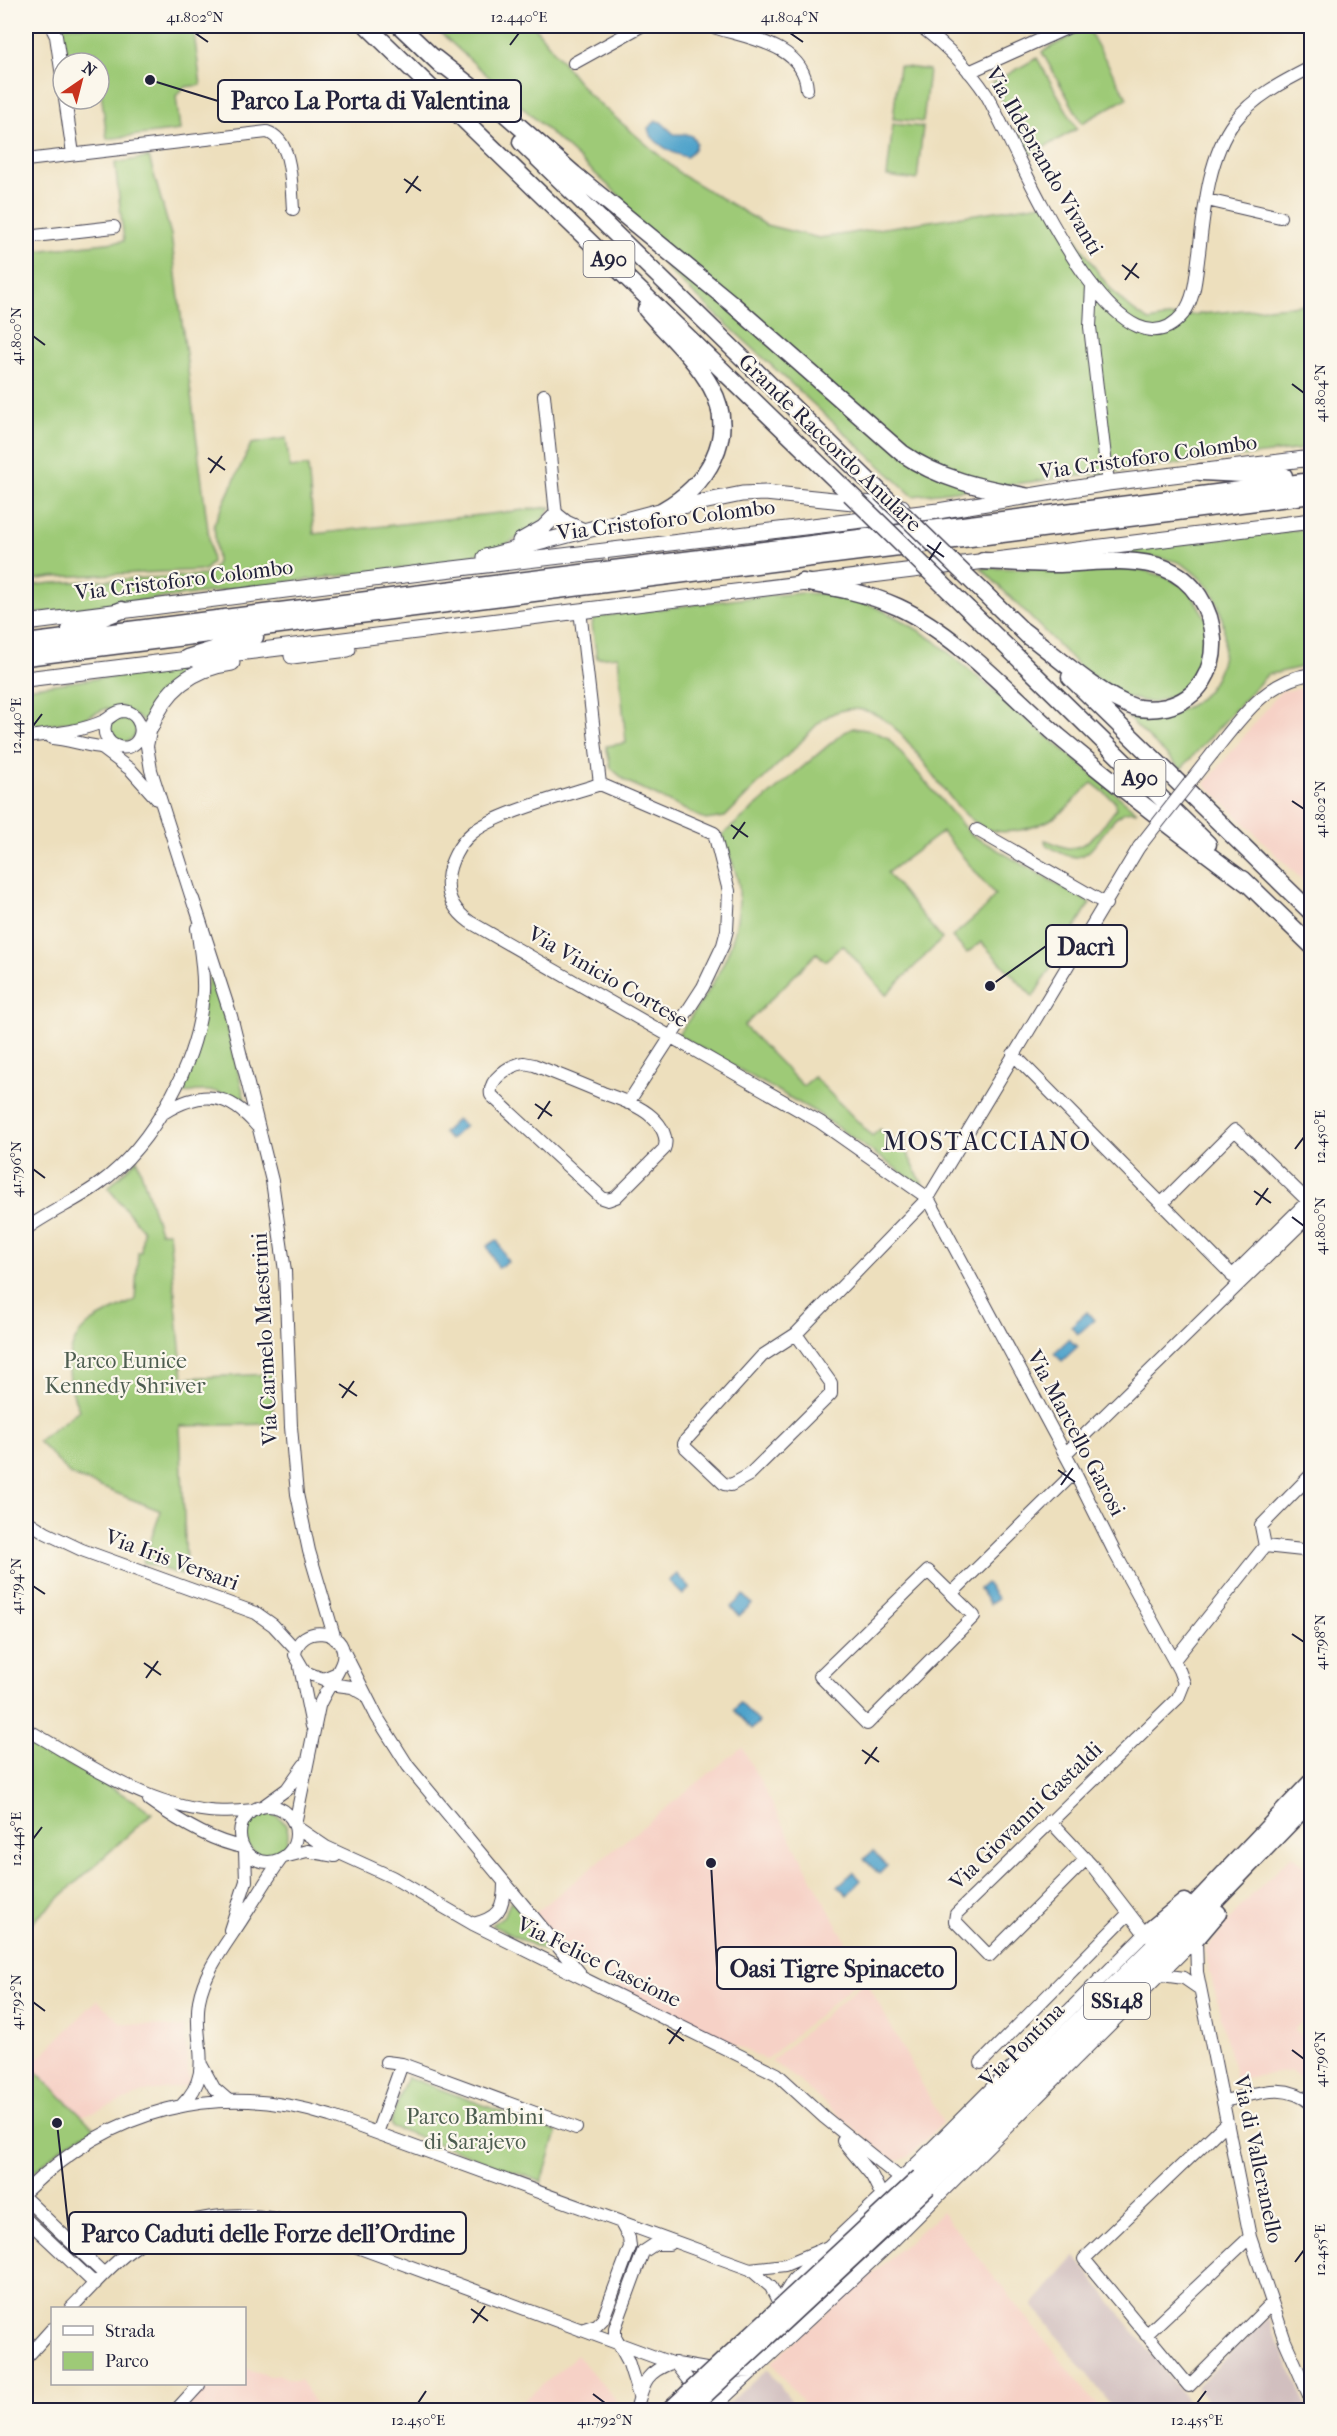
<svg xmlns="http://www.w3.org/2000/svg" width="1337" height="2436" font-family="'IM FELL French Canon',serif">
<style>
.built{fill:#f6d1c6}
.industrial{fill:#d1bfbf}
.green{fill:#9eca77;stroke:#607659;stroke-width:1.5}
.water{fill:#50a3cb;stroke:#396283;stroke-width:1.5}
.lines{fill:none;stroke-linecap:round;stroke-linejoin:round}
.minor-casing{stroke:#403e4e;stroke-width:14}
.major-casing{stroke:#403e4e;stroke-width:17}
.highway-casing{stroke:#403e4e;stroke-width:19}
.minor{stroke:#fff;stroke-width:12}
.major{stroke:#fff;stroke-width:15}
.highway{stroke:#fff;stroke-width:16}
.minor-bridge-casing{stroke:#403e4e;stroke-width:14;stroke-linecap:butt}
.highway-bridge-casing{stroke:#403e4e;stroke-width:19;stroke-linecap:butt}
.minor-bridge{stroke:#fff;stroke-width:12}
.highway-bridge{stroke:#fff;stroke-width:16}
.ticks{fill:none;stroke:#22223b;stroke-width:2}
.labels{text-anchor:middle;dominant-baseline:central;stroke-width:4.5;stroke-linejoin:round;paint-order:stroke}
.shield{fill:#fbf7ec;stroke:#636270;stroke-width:1.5}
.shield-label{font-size:21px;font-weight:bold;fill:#22223b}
.street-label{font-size:22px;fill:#22223b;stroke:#fbf7ec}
.park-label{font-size:22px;fill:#4d5d50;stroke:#fbf7ec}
.quarter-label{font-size:26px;letter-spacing:1.5px;fill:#22223b;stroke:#fbf7ec}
.leader{fill:none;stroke:#22223b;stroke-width:2}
.callout-dot{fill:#22223b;stroke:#fbf7ec;stroke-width:2}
.callout{fill:#fbf7ec;stroke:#22223b;stroke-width:2}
.callout-label{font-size:24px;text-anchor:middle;font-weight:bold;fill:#22223b}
.neatline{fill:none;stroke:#22223b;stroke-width:2}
.ticks-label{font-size:15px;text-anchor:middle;fill:#22223b}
</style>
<rect width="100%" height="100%" fill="#fbf7ec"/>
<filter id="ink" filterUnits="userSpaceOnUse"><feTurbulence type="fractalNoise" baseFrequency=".0167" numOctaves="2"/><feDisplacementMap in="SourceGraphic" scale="12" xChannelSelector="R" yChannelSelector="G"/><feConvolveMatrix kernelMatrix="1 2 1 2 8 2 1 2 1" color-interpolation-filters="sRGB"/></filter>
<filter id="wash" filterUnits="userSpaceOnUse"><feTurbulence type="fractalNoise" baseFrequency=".008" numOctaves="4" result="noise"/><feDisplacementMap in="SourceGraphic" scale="24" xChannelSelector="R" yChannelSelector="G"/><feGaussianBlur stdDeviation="1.35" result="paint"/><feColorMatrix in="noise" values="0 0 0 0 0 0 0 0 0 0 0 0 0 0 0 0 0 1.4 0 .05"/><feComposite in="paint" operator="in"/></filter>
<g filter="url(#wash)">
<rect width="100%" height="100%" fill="#eddfbd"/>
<path class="built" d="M1311,688v201l-106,-105 76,-93z
M742,1747l122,229 -98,84 -158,-78 -37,-27 -36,-42z
M1292,1855l19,18v139l-17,18 17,15v41l-20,-15 -55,8 -31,-128 39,-48z
M866,1980l77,143 -35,34 -11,4 -11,-6 -92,-78 -23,-16z
M97,2000l24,23 63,5 5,53 -2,5 -38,5 -67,25 -52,-49z
M942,2212l159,198h-293l-36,-48z
M577,2355l47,55h-111z
M245,2368l25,8 8,-2 16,7 6,-1 19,30h-135l25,-26h35z"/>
<path class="industrial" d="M1075,2256l120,154h-80l-82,-105z
M1268,2319l40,91h-94l-18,-23z
M768,2369l30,41h-78z"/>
<path class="green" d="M60,26h133l8,59 -17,2 -8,9 4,34 -73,9 -11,-87 -28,3z
M433,26h101l54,68 94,81 84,50 53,13 236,-36c27,43 49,95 95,119l17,-4 144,-13v144l-398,48 -244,-225 -47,-73z
M1087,27l40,71 -45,25 -40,-71z
M1037,58l40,71 -45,25 -40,-71z
M899,66l30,4 -6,52 -30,-3z
M893,124l30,3 -6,53 -30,-4z
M149,157l22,78 41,327 -7,8 -152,7 -27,4v-329l98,-11 -9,-78z
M286,438l4,30 18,-2 6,68 237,-27c-19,39 -86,51 -125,58l-400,50v-29l27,-3 152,-8 7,-4 5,-9 -3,-38 37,-80z
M1311,528v137l-44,10 -86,94 -54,-52c21,-1 43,-1 62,-11 39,-21 44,-79 23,-114 -6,-9 -21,-23 -30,-28 -9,-7 -58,-10 -72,-12z
M981,568l162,2 26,8 20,12 19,32 -3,38 -16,29 -36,14 -33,-7 -42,-31z
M802,593c13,1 27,0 39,3 34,7 65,26 94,45l202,171c-29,-7 -36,43 -61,45 -9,1 -22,-8 -30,-12l-1,-5c8,2 15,7 23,8 20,2 37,-25 48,-39l-1,-8 -23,-18c-13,10 -23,26 -37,34 -18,11 -50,20 -70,11 -50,-22 -84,-143 -151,-115 -15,6 -26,22 -37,33 -24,23 -48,47 -72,71l-19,3 -80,-39 -15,-13 -5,-22 20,-3 -8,-87 -21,2 -5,-33 2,-8 169,-21z
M207,661l-62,61 -25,-16 -11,4 -2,-2 -27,12 -54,8v-40l165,-22z
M110 729a13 13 0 1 1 26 0a13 13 0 1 1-26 0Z
M853,728l20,3 15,7 82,96 120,69 -57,94 -52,-55 -14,11 -15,-16 31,-27 12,-15 -53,-63 -55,41 55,66 -56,56 -43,-50 -18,16 -8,-8 -73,73 59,60 11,-9 58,59 8,-7 27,24 18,36 -108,-76 -139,-78c33,-47 63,-86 61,-147 -1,-16 -12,-37 -17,-53l121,-102z
M211,971l13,43 22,90c-15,-8 -29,-15 -47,-13 -7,0 -13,4 -19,2z
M137,1159l23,73h9l14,146 89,-4 1,50 -93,2 6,138 -5,11 -38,-13 18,-51 -90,-36 -33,-34 41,-31c-12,-27 -18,-64 10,-86 14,-10 31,-16 46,-24l3,-48h3l2,-22 -35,-42z
M26,1741l109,60 17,12 -126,115z
M246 1835a21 21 0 1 1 42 0a21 21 0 1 1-42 0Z
M512,1901l43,53v2l-64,-31 14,-10 5,-13z
M26,2062l69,67 -30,16 -39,34z
M407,2077l150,55 -15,50 -150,-55 -2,-3z"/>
<path class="water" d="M656,121l5,1 13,12c11,1 18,-3 22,9l-2,6 -7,8c-13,-2 -38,-16 -39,-29z
M457,1119l8,7 -15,14 -7,-7z
M497,1240l11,22 -10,6 -11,-22z
M1087,1312l7,8 -16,14 -7,-8z
M1069,1339l8,8 -15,14 -8,-8z
M677,1574l13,14 -7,7 -14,-14z
M986,1583l12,16 -8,5 -11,-15z
M744,1595l8,9 -13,12 -8,-9z
M740,1703l19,19 -7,7 -18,-19z
M873,1851l14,15 -8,8 -15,-15z
M853,1872l8,8 -14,15 -9,-9z"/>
</g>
<g filter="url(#ink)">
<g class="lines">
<defs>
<path id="minor" d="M51,26l5,10 7,47
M710,26c35,12 94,17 97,63
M920,26c25,19 49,42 66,68 24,39 129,303 197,220 13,-17 13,-41 16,-61 5,-42 9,-96 35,-131 19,-25 50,-41 78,-55
M574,63l67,-37
M969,72l102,-46
M65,99l8,55
M26,160l241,-28c26,8 24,53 26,77
M1207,200l73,17
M26,237l88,-10
M1092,285l-2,42 18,156
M544,395l12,120
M580,610l20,174
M151,727l-4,19 4,24 43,135
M26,737c25,-3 54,-5 78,-16 7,-3 10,-10 20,-10 11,1 19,13 16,24 -7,23 -43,12 -34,-14
M52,738c19,1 47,13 64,8
M103,749l28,21 26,29
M1212,754c27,-33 53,-74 100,-80
M600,784c-33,11 -105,29 -129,50 -12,10 -22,29 -23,45 -2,18 8,33 22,43l350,200 108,76 144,269 43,86 64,117 5,13 -6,15 -222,216 -1,7 34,35 97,-97
M600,784l114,49 15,58 -2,39 -4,15 -20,42 -75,116
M977,830l129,74
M193,899l38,117 41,165 13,90 6,156 6,67 12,57 26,88
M1013,1054l227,229 -175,171
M524,1063l10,2c23,9 46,18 69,28 16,6 36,12 49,24 9,8 17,21 12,32l-48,48 -8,3 -6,-2 -111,-103c-3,-16 19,-30 33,-32z
M165,1112c37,-22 63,-20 92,14
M1161,1204l74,-74 77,75
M26,1229c23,-17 50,-28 73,-45 55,-40 101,-125 104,-193 1,-21 -3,-42 -6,-63
M1232,1276l76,-75
M1240,1283l72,-70
M796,1334l35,49v11l-82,81 -18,10 -7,-1 -38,-36 -2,-4 2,-4 76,-84 34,-22 132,-136 211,-351
M26,1520l20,13 36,17 174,63 17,12 23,25
M1265,1546l-4,-20 51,-52
M1265,1546l47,5
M928,1571l46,45 -107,108 -47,-48z
M951,1594l124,-122
M343,1650l34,67 31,49 171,206
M1174,1660l91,-114
M300,1667l12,59
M326,1681l3,3 23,3 14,8
M26,1729c57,32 116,75 183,82 15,2 30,0 46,-1
M149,1800c25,18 63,42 94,47
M240 1834a28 28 0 1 1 56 0a28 28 0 1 1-56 0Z
M262,1807l25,-18 17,-24
M295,1824l24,-118c5,-14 22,-35 24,-47 5,-31 -45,-36 -48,-4l10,17 18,7 12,-5
M295,1826l31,21 66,30 81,47 304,150 47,43 77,62
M284,1857l23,-6 28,5
M473,1924c25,-6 31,-15 31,-40
M230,1930l16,-49 -1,-30
M1196,1939l1,33 53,265 35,104 27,61
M1162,1975l22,3 16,11
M386,2062l16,2 174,64
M981,2063l148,-150
M202,2066l12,22 15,13
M1223,2101c33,-6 60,-21 89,3
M182,2105c34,-34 10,-63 17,-104 6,-33 30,-60 47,-88 12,-18 22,-36 35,-54
M1226,2123l-142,136 105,127 83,-83
M377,2133l25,-69
M843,2141l29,35 10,20
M26,2191c85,-82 190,-111 304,-75l420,153 35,-4 43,-18
M26,2199l78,75
M26,2219l69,65
M750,2269l21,18 10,20
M781,2306l3,-11 10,-16 127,-120 224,-225 -51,-66 -44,-47
M71,2308c19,-19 38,-42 60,-58 46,-35 109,-43 164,-26l376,139 47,8 34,1
M581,2330l16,-5 6,-6 27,-72 -1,-9 -8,-15
M1146,2335l104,-98
M26,2358l26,-29
M675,2363l14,18 6,14
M639,2396l-11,-35 -13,-24v-9l28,-76 12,-8h14
M176,2410l23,-25
M636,2410c8,-26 7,-36 35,-47
M711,2410l177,-164 308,-307"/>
<path id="major" d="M520,541l23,-13 13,-13 10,8 18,8
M485,557l178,-47 79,-16 23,-1 137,14
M26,623l410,-52 502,-60 170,-28 204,-25
M292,656l56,-7
M26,679l1286,-158
M151,727c14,-38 41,-59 81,-64"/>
<path id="highway" d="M367,26l483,468
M400,26l42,40
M435,58l61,48 78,68 156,128 172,151c37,26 79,35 123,43
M521,142l360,351
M646,309c22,26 49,49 65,78 28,50 -5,99 -48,123
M1201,472l83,4
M983,561c26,1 52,3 77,3 34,-1 72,-8 104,4 60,22 70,122 2,139 -11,2 -21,3 -32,0 -35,-11 -81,-54 -112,-77
M802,582c33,5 65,11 96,25 60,28 111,86 160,129 62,52 126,101 191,149
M983,592l47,46
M968,609l240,235
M70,630l52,-20
M26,643l1286,-162
M26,657l1286,-162
M187,658l68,-21
M1070,677l242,236
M1243,879l69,67
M1145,1934l39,-32
M1196,1939l22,-26
M920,2177l253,-250 139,-146
M928,2187l225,-222 159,-165"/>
</defs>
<use href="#minor" class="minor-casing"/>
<use href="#major" class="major-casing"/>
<use href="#highway" class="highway-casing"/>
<use href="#minor" class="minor"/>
<use href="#major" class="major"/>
<use href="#highway" class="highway"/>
<defs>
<path id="minor-bridge" d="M1139,847l73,-93"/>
<path id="highway-bridge" d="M881,493l102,99
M850,494l118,115
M670,2410l250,-233
M689,2410l239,-223"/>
</defs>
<use href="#minor-bridge" class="minor-bridge-casing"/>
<use href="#highway-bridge" class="highway-bridge-casing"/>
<use href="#minor-bridge" class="minor-bridge"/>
<use href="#highway-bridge" class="highway-bridge"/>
</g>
</g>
<path class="ticks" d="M195,33l13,9M790,33l13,9M510,45l9,-12M404,179l17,12M406,193l12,-17M1122,265l17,13M1125,280l12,-17M33,336l12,9M1292,384l12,9M208,458l17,12M210,473l12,-17M927,545l17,12M929,560l12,-18M33,726l9,-12M1292,801l12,8M731,825l17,12M733,839l12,-17M535,1104l17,12M538,1119l12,-18M1295,1149l9,-12M33,1169l12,9M1254,1191l17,12M1256,1205l12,-17M1292,1217l12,9M339,1384l18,12M342,1398l12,-17M1058,1470l17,12M1061,1485l12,-17M33,1586l12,8M1292,1634l12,8M144,1663l17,12M146,1678l12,-17M862,1750l17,12M865,1764l12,-17M33,1839l9,-12M33,2002l12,9M667,2029l17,12M669,2044l12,-17M1292,2050l12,9M1295,2262l9,-12M471,2309l17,12M473,2323l12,-17M593,2394l12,9M418,2403l8,-12M1197,2403l9,-12"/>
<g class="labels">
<g class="shield">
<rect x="583.5" y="241" width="51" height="36" rx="4.5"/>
<rect x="1114.5" y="760" width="51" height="36" rx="4.5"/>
<rect x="1084" y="1983" width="66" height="36" rx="4.5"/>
</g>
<g class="shield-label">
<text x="609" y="259">A90</text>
<text x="1140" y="778">A90</text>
<text x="1117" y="2001">SS148</text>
</g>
<g class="street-label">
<text transform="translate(1044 161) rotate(60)">Via Ildebrando Vivanti</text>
<text transform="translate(830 443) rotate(44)">Grande Raccordo Anulare</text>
<text transform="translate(1148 457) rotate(-8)">Via Cristoforo Colombo</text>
<text transform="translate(666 520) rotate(-7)">Via Cristoforo Colombo</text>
<text transform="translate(184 580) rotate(-7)">Via Cristoforo Colombo</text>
<text transform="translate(608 977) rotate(30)">Via Vinicio Cortese</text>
<text transform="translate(265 1339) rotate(-93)">Via Carmelo Maestrini</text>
<text transform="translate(1076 1433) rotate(62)">Via Marcello Garosi</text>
<text transform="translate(172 1560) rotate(20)">Via Iris Versari</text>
<text transform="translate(1026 1816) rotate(-44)">Via Giovanni Gastaldi</text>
<text transform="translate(599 1962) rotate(26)">Via Felice Cascione</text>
<text transform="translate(1022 2045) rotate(-45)">Via Pontina</text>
<text transform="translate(1258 2159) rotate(78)">Via di Valleranello</text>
</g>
<g class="park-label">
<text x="125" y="1361">Parco Eunice<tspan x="125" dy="25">Kennedy Shriver</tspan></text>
<text x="475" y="2117">Parco Bambini<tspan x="475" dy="25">di Sarajevo</tspan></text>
</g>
<g class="quarter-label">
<text x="987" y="1141">MOSTACCIANO</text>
</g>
</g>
<path class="leader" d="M150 80L218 101M990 986L1046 946M711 1863L717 1968M57 2123L69 2233"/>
<g class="callout-dot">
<circle cx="150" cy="80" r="6"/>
<circle cx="990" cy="986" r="6"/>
<circle cx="711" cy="1863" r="6"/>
<circle cx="57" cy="2123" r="6"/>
</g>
<g class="callout">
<rect x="218" y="80" width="303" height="42" rx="6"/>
<rect x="1046" y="925" width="81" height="42" rx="6"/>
<rect x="717" y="1947" width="239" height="42" rx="6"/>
<rect x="69" y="2212" width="397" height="42" rx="6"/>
</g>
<g class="callout-label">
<text x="370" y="109">Parco La Porta di Valentina</text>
<text x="1086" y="955">Dacrì</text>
<text x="837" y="1977">Oasi Tigre Spinaceto</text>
<text x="268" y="2242">Parco Caduti delle Forze dell’Ordine</text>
</g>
<rect width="1337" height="2436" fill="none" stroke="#fbf7ec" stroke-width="66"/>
<rect x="51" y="2307" width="195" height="78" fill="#fbf7ec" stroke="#a4a2a5" stroke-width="1.5"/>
<rect x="63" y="2326" width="30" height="9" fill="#ffffff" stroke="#a4a2a5" stroke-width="1.5"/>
<text x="105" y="2337" font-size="18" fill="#22223b">Strada</text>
<rect x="63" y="2352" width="30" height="18" fill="#9eca77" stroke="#a4a2a5" stroke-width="1.5"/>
<text x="105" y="2367" font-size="18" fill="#22223b">Parco</text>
<g transform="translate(81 81) rotate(35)"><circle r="28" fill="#fbf7ec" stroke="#a4a2a5" stroke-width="1.5"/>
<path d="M0-4.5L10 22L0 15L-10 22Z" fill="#c8321e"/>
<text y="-9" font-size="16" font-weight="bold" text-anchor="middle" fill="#22223b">N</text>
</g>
<rect x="33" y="33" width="1271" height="2370" class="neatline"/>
<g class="ticks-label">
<text x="195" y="22">41.802°N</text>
<text x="519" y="22">12.440°E</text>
<text x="790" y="22">41.804°N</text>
<text transform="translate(16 336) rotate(-90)" y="5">41.800°N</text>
<text transform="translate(1320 393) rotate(-90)" y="5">41.804°N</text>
<text transform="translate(16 726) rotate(-90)" y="5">12.440°E</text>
<text transform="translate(1320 809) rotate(-90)" y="5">41.802°N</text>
<text transform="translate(1320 1137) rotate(-90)" y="5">12.450°E</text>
<text transform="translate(16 1169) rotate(-90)" y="5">41.796°N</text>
<text transform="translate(1320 1226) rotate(-90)" y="5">41.800°N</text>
<text transform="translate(16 1586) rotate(-90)" y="5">41.794°N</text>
<text transform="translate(1320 1642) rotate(-90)" y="5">41.798°N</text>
<text transform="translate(16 1839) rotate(-90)" y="5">12.445°E</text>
<text transform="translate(16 2002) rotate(-90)" y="5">41.792°N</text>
<text transform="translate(1320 2059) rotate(-90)" y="5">41.796°N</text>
<text transform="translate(1320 2250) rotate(-90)" y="5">12.455°E</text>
<text x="418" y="2425">12.450°E</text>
<text x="605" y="2425">41.792°N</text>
<text x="1197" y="2425">12.455°E</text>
</g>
</svg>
